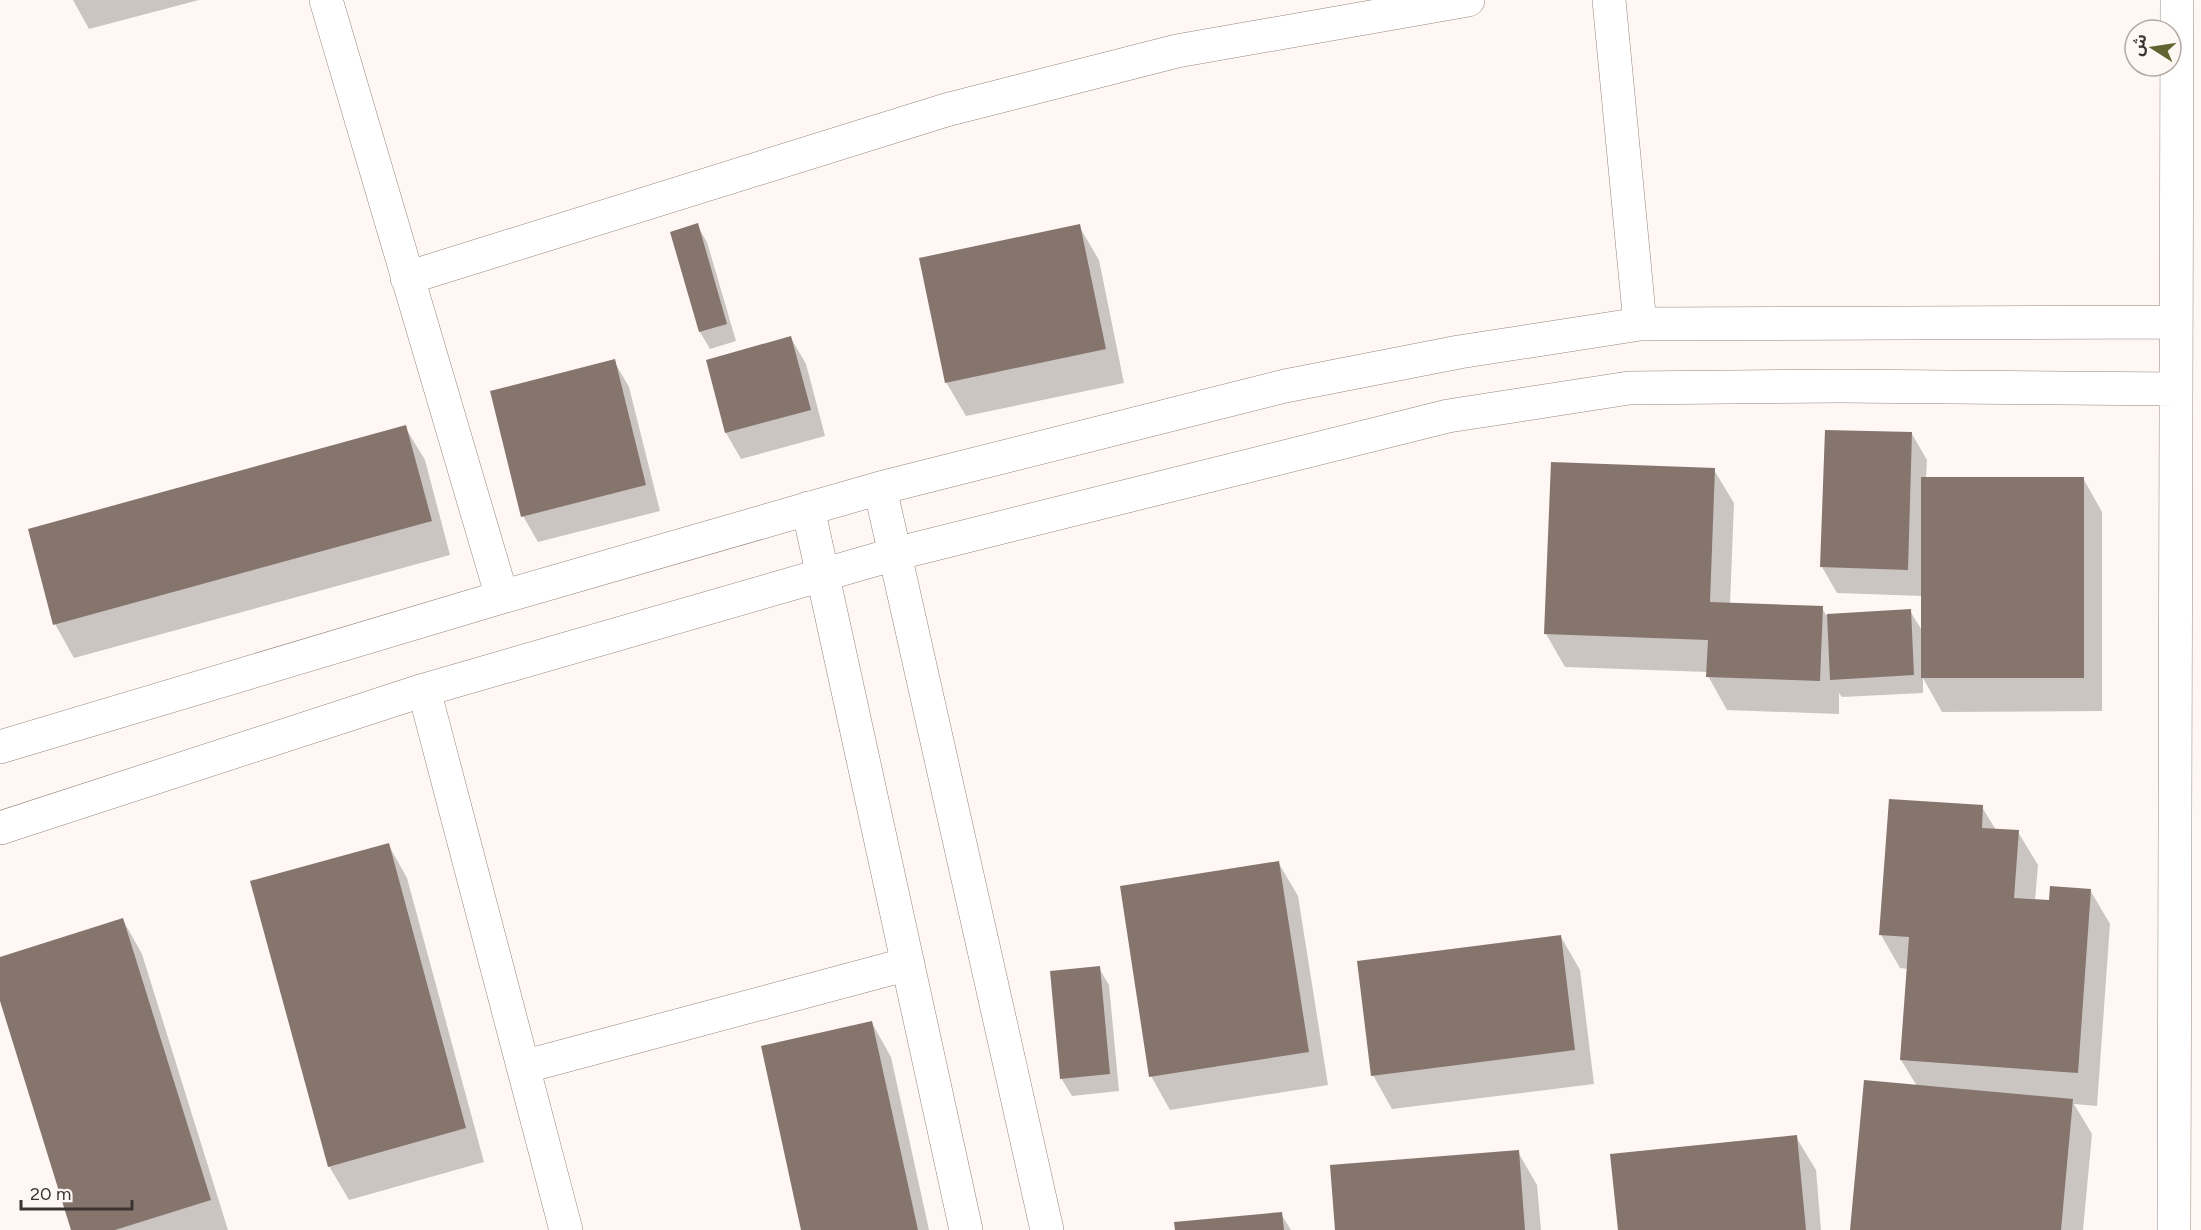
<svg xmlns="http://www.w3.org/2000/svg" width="2201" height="1230" font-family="Figtree,'Noto Sans Arabic',sans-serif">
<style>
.shadow{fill:#0003}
.building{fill:#86756d}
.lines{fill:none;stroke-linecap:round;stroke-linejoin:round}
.minor-casing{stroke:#96857d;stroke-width:34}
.minor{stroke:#fff;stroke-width:33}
</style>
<rect width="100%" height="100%" fill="#fef7f3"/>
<path class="shadow" d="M73,0h126l-110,29z
M697,225l10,17 29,99 -26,8 -10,-17z
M1079,226l20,34 25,123 -158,33 -20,-34z
M791,338l15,26 19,72 -84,23 -15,-26 -19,-72z
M614,361l15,26 31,124 -122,31 -15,-26z
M405,427l20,33 25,95 -376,103 -19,-34z
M1912,434l15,26 -1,19 157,-1 19,34v199l-160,1 -19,-34v15l-81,4 -3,-4v21l-112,-4 -19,-34v-4l-143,-5 -19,-33 168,-164 20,33 -4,102 92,3 4,7 84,-4 13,21v-36l-86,-3 -15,-26z
M1982,807l14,23 22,2 20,33 -3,36 15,1 40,-12 20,34 -13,182 -23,-2 18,30 -9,96h-231l65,-144 -16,-26 7,-91 -8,-1 -19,-33z
M388,844l19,34 77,284 -135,38 -20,-34z
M1278,862l20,34 30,189 -158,25 -19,-34z
M123,920l19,34 86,276h-155l-73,-234v-37z
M1561,937l19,33 14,114 -202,25 -19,-34z
M1099,968l10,17 10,106 -47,5 -11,-18z
M872,1023l19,34 38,173h-127z
M1796,1137l20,33 5,60h-202z
M1518,1152l19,33 4,45h-204z
M1281,1214l10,16h-114z"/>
<path class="building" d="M698,223l29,101 -28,8 -29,-100z
M1080,224l26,125 -161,34 -26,-125z
M791,336l20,74 -86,23 -19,-73z
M615,359l31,126 -125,32 -31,-126z
M406,425l26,96 -379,104 -25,-96z
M1825,430l87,2 -4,138 -88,-3z
M1551,462l164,6 -5,134 113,4 -3,75 -114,-4 2,-37 -164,-6z
M1921,477h163v201h-163z
M1911,609l3,66 -84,5 -3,-66z
M1889,799l94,6 -1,23 37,2 -5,68 35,2 1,-14 41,3 -13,184 -178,-13 9,-123 -30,-2z
M389,843l77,285 -138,39 -78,-286z
M1279,861l30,191 -160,25 -29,-191z
M123,918l88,282 -96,30h-44l-71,-229v-44z
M1561,935l14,115 -204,26 -14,-115z
M1100,966l10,108 -50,5 -10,-108z
M872,1021l46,209h-117l-40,-184z
M1864,1080l209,19 -12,131h-211z
M1797,1135l9,95h-188l-8,-76z
M1519,1150l6,80h-190l-5,-65z
M1282,1212l2,18h-109l-1,-8z"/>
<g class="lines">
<defs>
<path id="minor" d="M326,0l176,597
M1609,0l31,324
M407,278l539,-168 231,-59 291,-51
M880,488l167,742
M808,508l158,722
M424,690l142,540
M0,747l502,-150 378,-109 405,-102 174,-34 181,-28 536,-2
M0,828l424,-138 471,-136 553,-138 181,-28 210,-2 337,3
M523,1067l385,-103
M2174,1230l3,-1230"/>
</defs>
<use href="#minor" class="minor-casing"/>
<use href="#minor" class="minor"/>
</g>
<g transform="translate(2153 48) rotate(282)"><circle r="28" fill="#fef7f3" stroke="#b0a9a5" stroke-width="1.5"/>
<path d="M0-4.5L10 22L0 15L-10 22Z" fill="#626330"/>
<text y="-9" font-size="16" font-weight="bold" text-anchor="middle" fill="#3b3431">ش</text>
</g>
<path d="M21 1200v9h111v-9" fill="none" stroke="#3b3431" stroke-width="3"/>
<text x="30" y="1200" font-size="18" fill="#3b3431" stroke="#fef7f3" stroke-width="4.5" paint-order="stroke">20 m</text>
</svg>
